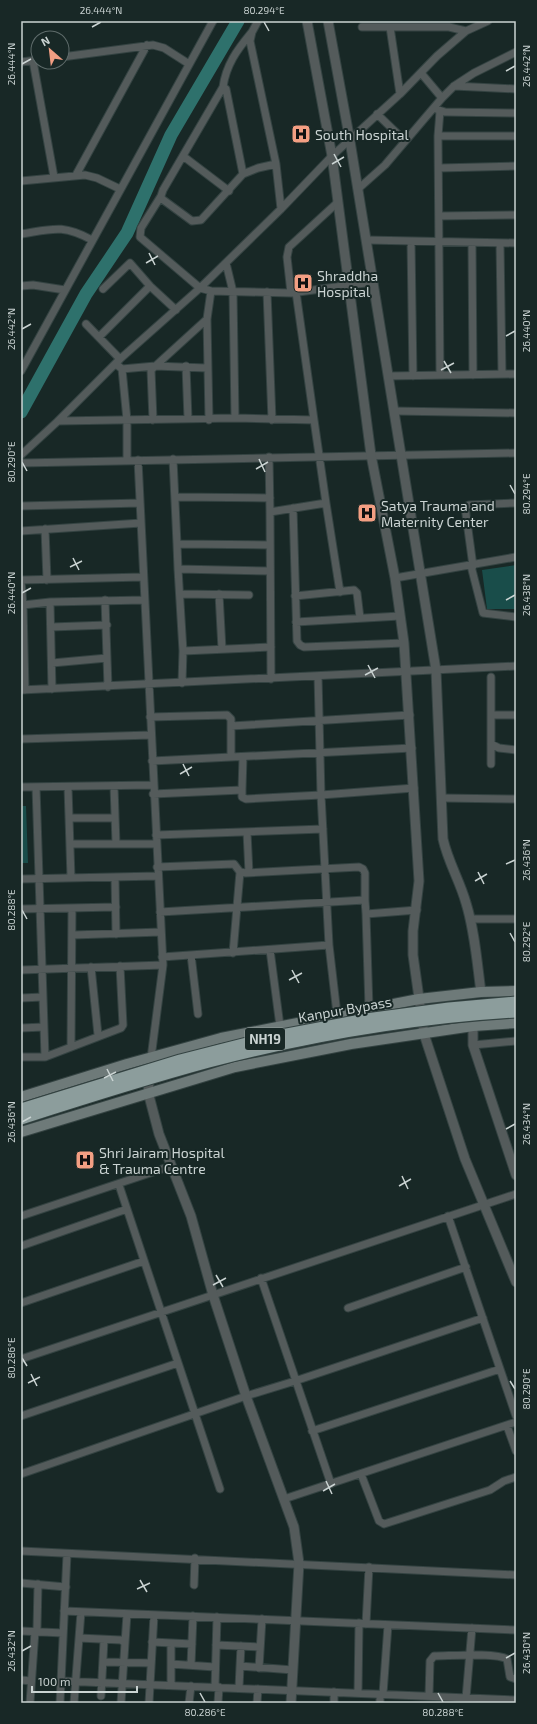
<svg xmlns="http://www.w3.org/2000/svg" width="537" height="1724" font-family="'Exo 2',sans-serif">
<style>
.green{fill:#194d4a}
.lines{fill:none;stroke-linecap:round;stroke-linejoin:round}
.river{stroke:#2e716c;stroke-width:13}
.minor-casing{stroke:#344342;stroke-width:9}
.tertiary-casing{stroke:#344342;stroke-width:11}
.secondary-casing{stroke:#344342;stroke-width:12}
.minor{stroke:#545b5b;stroke-width:7}
.tertiary{stroke:#545b5b;stroke-width:9}
.secondary{stroke:#6e7a79;stroke-width:10}
.trunk-bridge-casing{stroke:#344342;stroke-width:13;stroke-linecap:butt}
.trunk-bridge{stroke:#8c9d9c;stroke-width:11}
.ticks{fill:none;stroke:#cad3d2;stroke-width:1.5}
.labels{text-anchor:middle;dominant-baseline:central;stroke-width:4;stroke-linejoin:round;paint-order:stroke}
.shield{fill:#182826;stroke:#95a09e;stroke-width:1}
.shield-label{font-size:13px;font-weight:bold;fill:#cad3d2}
.poi-label{font-size:14px;fill:#cad3d2;stroke:#182826;text-anchor:start}
.street-label{font-size:14px;fill:#cad3d2;stroke:#182826}
.neatline{fill:none;stroke:#cad3d2;stroke-width:1.5}
.ticks-label{font-size:10px;text-anchor:middle;fill:#cad3d2}
</style>
<rect width="100%" height="100%" fill="#182826"/>
<path class="green" d="M516,565v44h-29l-5,-39z
M21,806h5l2,57h-7z"/>
<g class="lines">
<path class="river" d="M21,412l65,-118 41,-61 44,-98 67,-114"/>
<defs>
<path id="minor" d="M258,21l-6,11 -2,9 26,123 5,45
M362,27h87l17,4
M390,27l10,67
M62,57l91,-12 11,3 25,16
M33,61l21,116
M21,62l17,-2
M421,73l21,25
M454,86l62,3
M223,87c3,-22 14,-37 28,-54
M436,109l9,3 71,1
M440,111l-2,25 2,239
M377,114l28,27
M438,136h78
M183,156l46,35
M439,168l77,-2
M243,174l-17,-85 -3,-2 -60,103 -2,6 1,3 30,22 9,-1 42,-46 15,-6 18,-4
M76,175l71,-130
M21,181l64,-6 12,3 23,11
M358,189l27,-24 57,-67 12,-12 20,-13 42,-21
M161,196l-20,32 -1,9 60,51 11,3 80,2 82,-11
M439,216l77,-1
M21,234c32,-5 41,-10 71,6
M366,240l150,3
M411,241l2,135
M472,243l1,132
M500,243l2,131
M226,263l7,29 2,126
M21,286l12,-1 32,5
M103,289l27,-26 20,23 26,24
M267,292l5,128
M291,293l-4,-36 2,-10 49,-45
M86,324l34,35
M99,337l51,-51
M116,364l6,5 33,-3 52,2
M186,366l2,53
M122,369l5,51v40
M21,371l192,-350
M388,376l128,-2
M394,411l122,2
M153,420l-2,-50 56,-51
M209,420l-2,-101 4,-28
M58,421l177,-3 79,2 -18,-128
M21,455l37,-34 62,-62 80,-71 81,-79 51,-53 68,-62 37,-38 29,-25 22,-10
M269,457l1,55 56,-9 -12,-83
M173,459l4,85 93,1
M138,460l25,505 -12,93
M21,463l495,-10
M175,497l95,1
M326,503l14,89
M21,506l119,-3
M293,508l4,133 3,4 4,2 100,-4
M270,512l1,167
M45,529l2,51
M21,531l120,-8
M177,544l1,25 92,2
M471,566l12,47 33,4
M473,566l-8,-59 4,-2 47,-2
M178,569l5,82 88,-4
M395,578l121,-21
M21,580l122,-3
M21,581l2,24h-2
M180,594l69,1
M219,594l3,55
M295,596l59,-6 3,3 3,25
M105,600l3,87
M50,602l2,87
M296,622l104,-6
M51,627l56,-2
M52,663l55,-5
M491,677v87
M182,683l1,-32
M21,690l495,-24
M25,690l-2,-85 27,-3 94,-2
M491,715h25
M150,717l77,-2 4,4v38
M231,726l179,-11
M21,739l130,-4
M491,744l8,4 17,2
M152,761l260,-13
M114,786l2,58
M21,787l132,-2
M68,787l3,91
M242,790l1,-33
M153,794l89,-4v7l4,2 75,-4 -3,-119
M442,798l74,1
M69,818h46
M247,832l2,41
M156,835l167,-6
M70,844h86
M157,867l77,-3 6,8 6,1 113,-6 4,2 2,4v27
M115,877l1,57
M21,879l137,-3
M21,909l95,-2
M160,912l205,-12 1,14 51,-4
M366,914l3,94
M470,919h46
M73,935l88,-3
M270,950l10,76
M233,953l7,-81
M191,955l7,59
M162,957l167,-12
M91,967l7,68
M21,970l142,-5
M21,998l22,-1
M337,1014l-8,-69 -8,-150 93,-7
M21,1028l23,-1
M473,1045l43,-4
M71,1046l1,-138
M21,1057h24l-9,-270
M45,1057l76,-29 2,-3 -3,-59
M119,1185l101,304
M21,1216l150,-50
M448,1216l68,200
M21,1246l106,-37
M261,1278l70,206
M21,1303l123,-42
M348,1308l118,-41
M21,1359l495,-165
M21,1416l157,-53
M507,1426l9,25
M312,1431l188,-62
M21,1474l225,-78 49,-15 188,-63
M361,1474l18,47 5,3 106,-34 14,-9 12,-4
M284,1499l232,-77
M21,1551l495,24
M21,1583l45,4
M194,1585l1,-27
M64,1611l452,19
M366,1624l3,-57
M21,1631l42,2
M79,1638l42,2 4,3 -4,60
M152,1642l40,2
M125,1643l2,-29
M171,1643v42
M216,1645l44,2
M241,1646l-1,20 53,4
M103,1662l48,1
M171,1664l44,3
M191,1665l2,-49
M259,1668l3,-49
M21,1680l10,1
M61,1681l455,19
M215,1687l2,-70
M239,1688l1,-22
M334,1692v11
M358,1693l1,-70
M383,1694l5,-69
M101,1696l3,-56
M429,1696l1,-35 4,-5c16,0 61,-4 73,3l3,18 6,2
M466,1698l6,-70
M30,1703l5,-72 2,-2 1,-45
M60,1703l7,-149
M74,1703l7,-91
M149,1703l5,-88
M189,1703l2,-17
M218,1703l1,-16
M257,1703l1,-14
M380,1703v-9"/>
<path id="tertiary" d="M307,21l25,135 39,299 24,123 9,65 15,238 -6,50v24l11,79 41,125 51,123
M328,21l22,120 86,529 7,169c5,23 17,42 23,64 9,29 11,60 15,89
M473,1026v19l43,130
M150,1073l-2,19 11,42 32,82 22,79 33,101 48,131 5,36 -8,140"/>
<path id="secondary" d="M21,1097l106,-33 94,-26 198,-39 62,-7 35,-1
M21,1132l214,-65 116,-23 122,-18 43,-3"/>
</defs>
<use href="#minor" class="minor-casing"/>
<use href="#tertiary" class="tertiary-casing"/>
<use href="#secondary" class="secondary-casing"/>
<use href="#minor" class="minor"/>
<use href="#tertiary" class="tertiary"/>
<use href="#secondary" class="secondary"/>
<defs>
<path id="trunk-bridge" d="M21,1109l159,-49 91,-23 95,-18 83,-11 67,-6
M21,1119c62,-20 125,-40 188,-57 100,-26 204,-44 307,-50"/>
</defs>
<use href="#trunk-bridge" class="trunk-bridge-casing"/>
<use href="#trunk-bridge" class="trunk-bridge"/>
</g>
<path class="ticks" d="M264,22l5,9M92,27l9,-5M22,64l9,-5M506,71l9,-5M334,154l7,13M332,164l12,-7M149,253l6,12M146,263l12,-7M22,329l9,-5M506,336l9,-5M444,361l7,12M441,370l13,-7M259,459l6,13M22,462l5,9M256,469l12,-7M510,485l5,9M73,558l6,12M70,567l12,-6M22,593l9,-5M506,600l9,-5M368,665l7,13M365,675l13,-7M183,764l6,12M180,774l12,-7M506,864l9,-4M478,872l6,12M475,881l12,-7M22,910l5,9M510,933l5,9M292,970l7,13M289,980l13,-7M107,1069l6,12M104,1078l12,-6M22,1122l9,-5M506,1129l9,-5M402,1176l6,13M399,1186l12,-7M216,1275l7,12M213,1285l13,-7M22,1358l5,8M31,1374l6,12M510,1381l5,8M28,1383l12,-6M326,1481l6,13M323,1491l12,-7M140,1580l7,12M137,1589l13,-6M22,1651l9,-5M506,1658l9,-5M200,1693l5,9M438,1693l5,9"/>
<defs>
<symbol id="hospital-square" viewBox="-11 -11 22 22"><rect x="-9" y="-9" width="18" height="18" rx="4" fill="#f39f83" stroke="#182826"/><path d="M-5-5h3v3.5h4V-5h3V5h-3V1.5h-4V5h-3Z" fill="#111"/></symbol>
</defs>
<g fill-rule="evenodd">
<use href="#hospital-square" x="290" y="123" width="22" height="22"/>
<use href="#hospital-square" x="292" y="272" width="22" height="22"/>
<use href="#hospital-square" x="356" y="502" width="22" height="22"/>
<use href="#hospital-square" x="74" y="1149" width="22" height="22"/>
</g>
<g class="labels">
<rect class="shield" x="245" y="1028" width="40" height="22" rx="3"/>
<g class="shield-label">
<text x="265" y="1039">NH19</text>
</g>
<g class="poi-label">
<text x="315" y="134">South Hospital</text>
<text x="317" y="275">Shraddha<tspan x="317" dy="16">Hospital</tspan></text>
<text x="381" y="505">Satya Trauma and<tspan x="381" dy="16">Maternity Center</tspan></text>
<text x="99" y="1152">Shri Jairam Hospital<tspan x="99" dy="16">&amp; Trauma Centre</tspan></text>
</g>
<g class="street-label">
<text transform="translate(345 1009) rotate(-10)">Kanpur Bypass</text>
</g>
</g>
<rect width="537" height="1724" fill="none" stroke="#182826" stroke-width="44"/>
<g transform="translate(50 50) rotate(332)"><circle r="19" fill="#182826" stroke="#5f6c6b"/>
<path d="M0-3L7 15L0 10L-7 15Z" fill="#f39f83"/>
<text y="-6" font-size="11" font-weight="bold" text-anchor="middle" fill="#cad3d2">N</text>
</g>
<path d="M32 1686v6h105v-6" fill="none" stroke="#cad3d2" stroke-width="2"/>
<text x="38" y="1686" font-size="12" fill="#cad3d2" stroke="#182826" stroke-width="3" paint-order="stroke">100 m</text>
<rect x="22" y="22" width="493" height="1680" class="neatline"/>
<g class="ticks-label">
<text x="101" y="14">26.444°N</text>
<text x="264" y="14">80.294°E</text>
<text transform="translate(11 64) rotate(-90)" y="4">26.444°N</text>
<text transform="translate(526 66) rotate(-90)" y="4">26.442°N</text>
<text transform="translate(11 329) rotate(-90)" y="4">26.442°N</text>
<text transform="translate(526 331) rotate(-90)" y="4">26.440°N</text>
<text transform="translate(11 462) rotate(-90)" y="4">80.290°E</text>
<text transform="translate(526 494) rotate(-90)" y="4">80.294°E</text>
<text transform="translate(11 593) rotate(-90)" y="4">26.440°N</text>
<text transform="translate(526 595) rotate(-90)" y="4">26.438°N</text>
<text transform="translate(526 860) rotate(-90)" y="4">26.436°N</text>
<text transform="translate(11 910) rotate(-90)" y="4">80.288°E</text>
<text transform="translate(526 942) rotate(-90)" y="4">80.292°E</text>
<text transform="translate(11 1122) rotate(-90)" y="4">26.436°N</text>
<text transform="translate(526 1124) rotate(-90)" y="4">26.434°N</text>
<text transform="translate(11 1358) rotate(-90)" y="4">80.286°E</text>
<text transform="translate(526 1389) rotate(-90)" y="4">80.290°E</text>
<text transform="translate(11 1651) rotate(-90)" y="4">26.432°N</text>
<text transform="translate(526 1653) rotate(-90)" y="4">26.430°N</text>
<text x="205" y="1716">80.286°E</text>
<text x="443" y="1716">80.288°E</text>
</g>
</svg>
